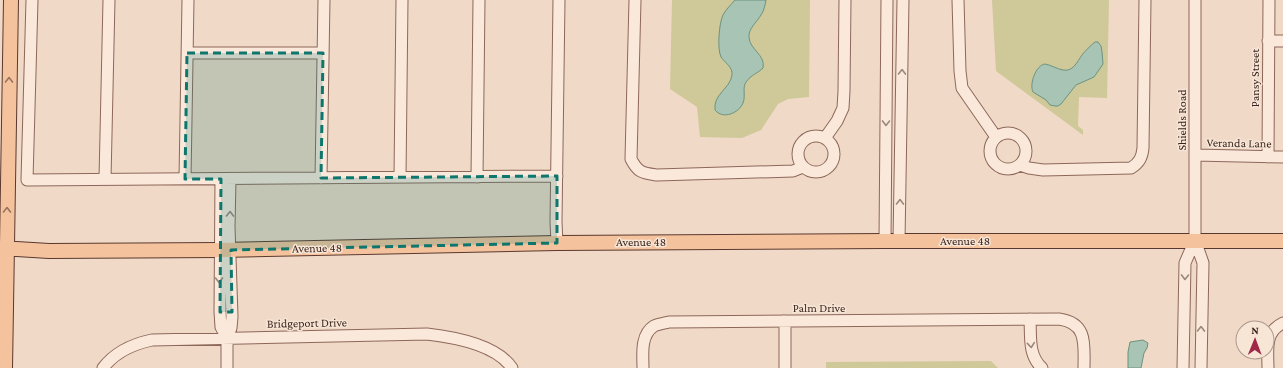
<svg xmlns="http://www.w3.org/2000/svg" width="1283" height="368" font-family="'Crimson Pro',serif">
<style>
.green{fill:#cfc899}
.water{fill:#a7c4b4;stroke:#6d9380}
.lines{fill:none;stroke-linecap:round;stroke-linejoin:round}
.minor-casing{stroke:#8d685a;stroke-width:13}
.major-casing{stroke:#5b382f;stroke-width:16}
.minor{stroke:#fae8da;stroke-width:11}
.major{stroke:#f4c39d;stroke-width:14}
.oneway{stroke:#9b877c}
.oneway2{stroke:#98745e}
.marked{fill:#0f766e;fill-opacity:0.2;stroke:#0f766e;stroke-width:3;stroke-dasharray:8 5;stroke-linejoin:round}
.labels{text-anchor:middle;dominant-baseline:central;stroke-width:3;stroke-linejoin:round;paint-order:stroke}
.street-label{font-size:12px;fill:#3c261f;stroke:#f7e5d6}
</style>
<rect width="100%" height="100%" fill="#f0d9c6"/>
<path class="green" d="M672,0h138l-1,97 -21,2 -10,5 -17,26 -19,8 -42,-1 -3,-30 -27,-18z
M992,0h117l-2,98 -28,-1 -1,29 5,4v5l-87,-64z
M991,361l7,7h-172v-6z"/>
<path class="water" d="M735,0h31c-1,5 -2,11 -5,15 -4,7 -13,14 -12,22 0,12 17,18 14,31 -5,5 -12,7 -17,14 -4,6 0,14 -3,21 -4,10 -20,17 -28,7 -2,-16 15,-21 17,-35 1,-8 -7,-12 -11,-18 -4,-8 -2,-34 2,-42 3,-6 8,-10 12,-15z
M1095,42h3l3,4 1,6 1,12 -2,3 -7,10 -18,8 -15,19 -3,2h-3l-5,-1 -4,-5 -13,-8c-4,-8 3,-27 12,-28 6,1 12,5 18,6 10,2 14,-8 19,-15 4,-5 8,-9 13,-13z
M1143,340l5,3 -1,5 -3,5 -3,15h-13v-16l2,-10z"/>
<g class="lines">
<defs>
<path id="minor" d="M32,0l-5,180 530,-4
M635,0l-4,159c7,14 12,14 26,16l136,-4 10,-4
M958,0l2,71 2,17 34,49
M1195,0v240l8,23 -2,105
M1268,41h15
M187,53h136
M990 151a18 18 0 1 1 36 0a18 18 0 1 1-36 0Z
M798 154a18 18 0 1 1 36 0a18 18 0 1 1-36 0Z
M825,138l12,-17 6,-13 1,-17 1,-91
M1195,155l88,2
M1268,157l1,-157
M1020,165l9,3 14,2 88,-2c8,-5 11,-10 12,-20l2,-148
M400,177l2,-177
M477,177l2,-177
M321,178l3,-178
M105,179l4,-179
M185,179l3,-179
M221,179l-1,133 1,15 6,11
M885,241l2,-241
M899,241l4,-241
M557,243l-1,-21 3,-222
M1030,319c1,18 -2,36 12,49
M784,321l1,6v41
M103,368c12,-16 30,-24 49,-28l275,-6c26,3 69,10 85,34
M227,368v-30l4,-10 1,-11 -3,-90 1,-48
M643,368c0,-13 -3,-33 11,-42 4,-2 11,-3 15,-4l390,-3c29,4 25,26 25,49
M1183,368l2,-105 10,-23
M1268,368c0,-18 -4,-36 15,-45"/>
<path id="major" d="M0,248l49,3 171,-1 337,-7 328,-2h398
M5,368l6,-368"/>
</defs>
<use href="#minor" class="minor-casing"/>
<use href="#major" class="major-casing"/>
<use href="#minor" class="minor"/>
<use href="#major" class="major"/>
</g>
<defs><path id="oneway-chevron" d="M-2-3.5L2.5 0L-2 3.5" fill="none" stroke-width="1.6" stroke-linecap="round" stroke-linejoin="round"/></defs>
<g class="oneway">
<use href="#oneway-chevron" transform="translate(902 72) rotate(-89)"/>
<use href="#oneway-chevron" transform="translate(886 123) rotate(91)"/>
<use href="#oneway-chevron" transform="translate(900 202) rotate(-89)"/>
<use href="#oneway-chevron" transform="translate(230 214) rotate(-89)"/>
<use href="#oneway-chevron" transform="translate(1185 277) rotate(91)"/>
<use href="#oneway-chevron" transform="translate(219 280) rotate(90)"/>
<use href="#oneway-chevron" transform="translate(1201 329) rotate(-89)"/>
<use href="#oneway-chevron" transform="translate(1031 345) rotate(84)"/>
</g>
<g class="oneway2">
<use href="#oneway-chevron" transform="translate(9 80) rotate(-89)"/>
<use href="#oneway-chevron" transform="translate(7 210) rotate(-89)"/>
</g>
<path class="marked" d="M187,53h136l-2,125 236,-2v67l-326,7 1,62h-12l1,-133h-36z"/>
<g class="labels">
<g class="street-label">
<text transform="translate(1255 78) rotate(-90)">Pansy Street</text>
<text transform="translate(1182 120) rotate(-90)">Shields Road</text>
<text transform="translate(1239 143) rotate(1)">Veranda Lane</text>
<text x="965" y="241">Avenue 48</text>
<text x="641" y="242">Avenue 48</text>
<text transform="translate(317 248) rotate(-1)">Avenue 48</text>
<text x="819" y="308">Palm Drive</text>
<text transform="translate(307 323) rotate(-1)">Bridgeport Drive</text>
</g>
</g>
<g transform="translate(1255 340) rotate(1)"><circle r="19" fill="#f7e5d6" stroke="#ac998d"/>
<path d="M0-3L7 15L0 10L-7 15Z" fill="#9f2747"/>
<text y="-6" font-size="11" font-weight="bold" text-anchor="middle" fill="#3c261f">N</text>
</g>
</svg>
